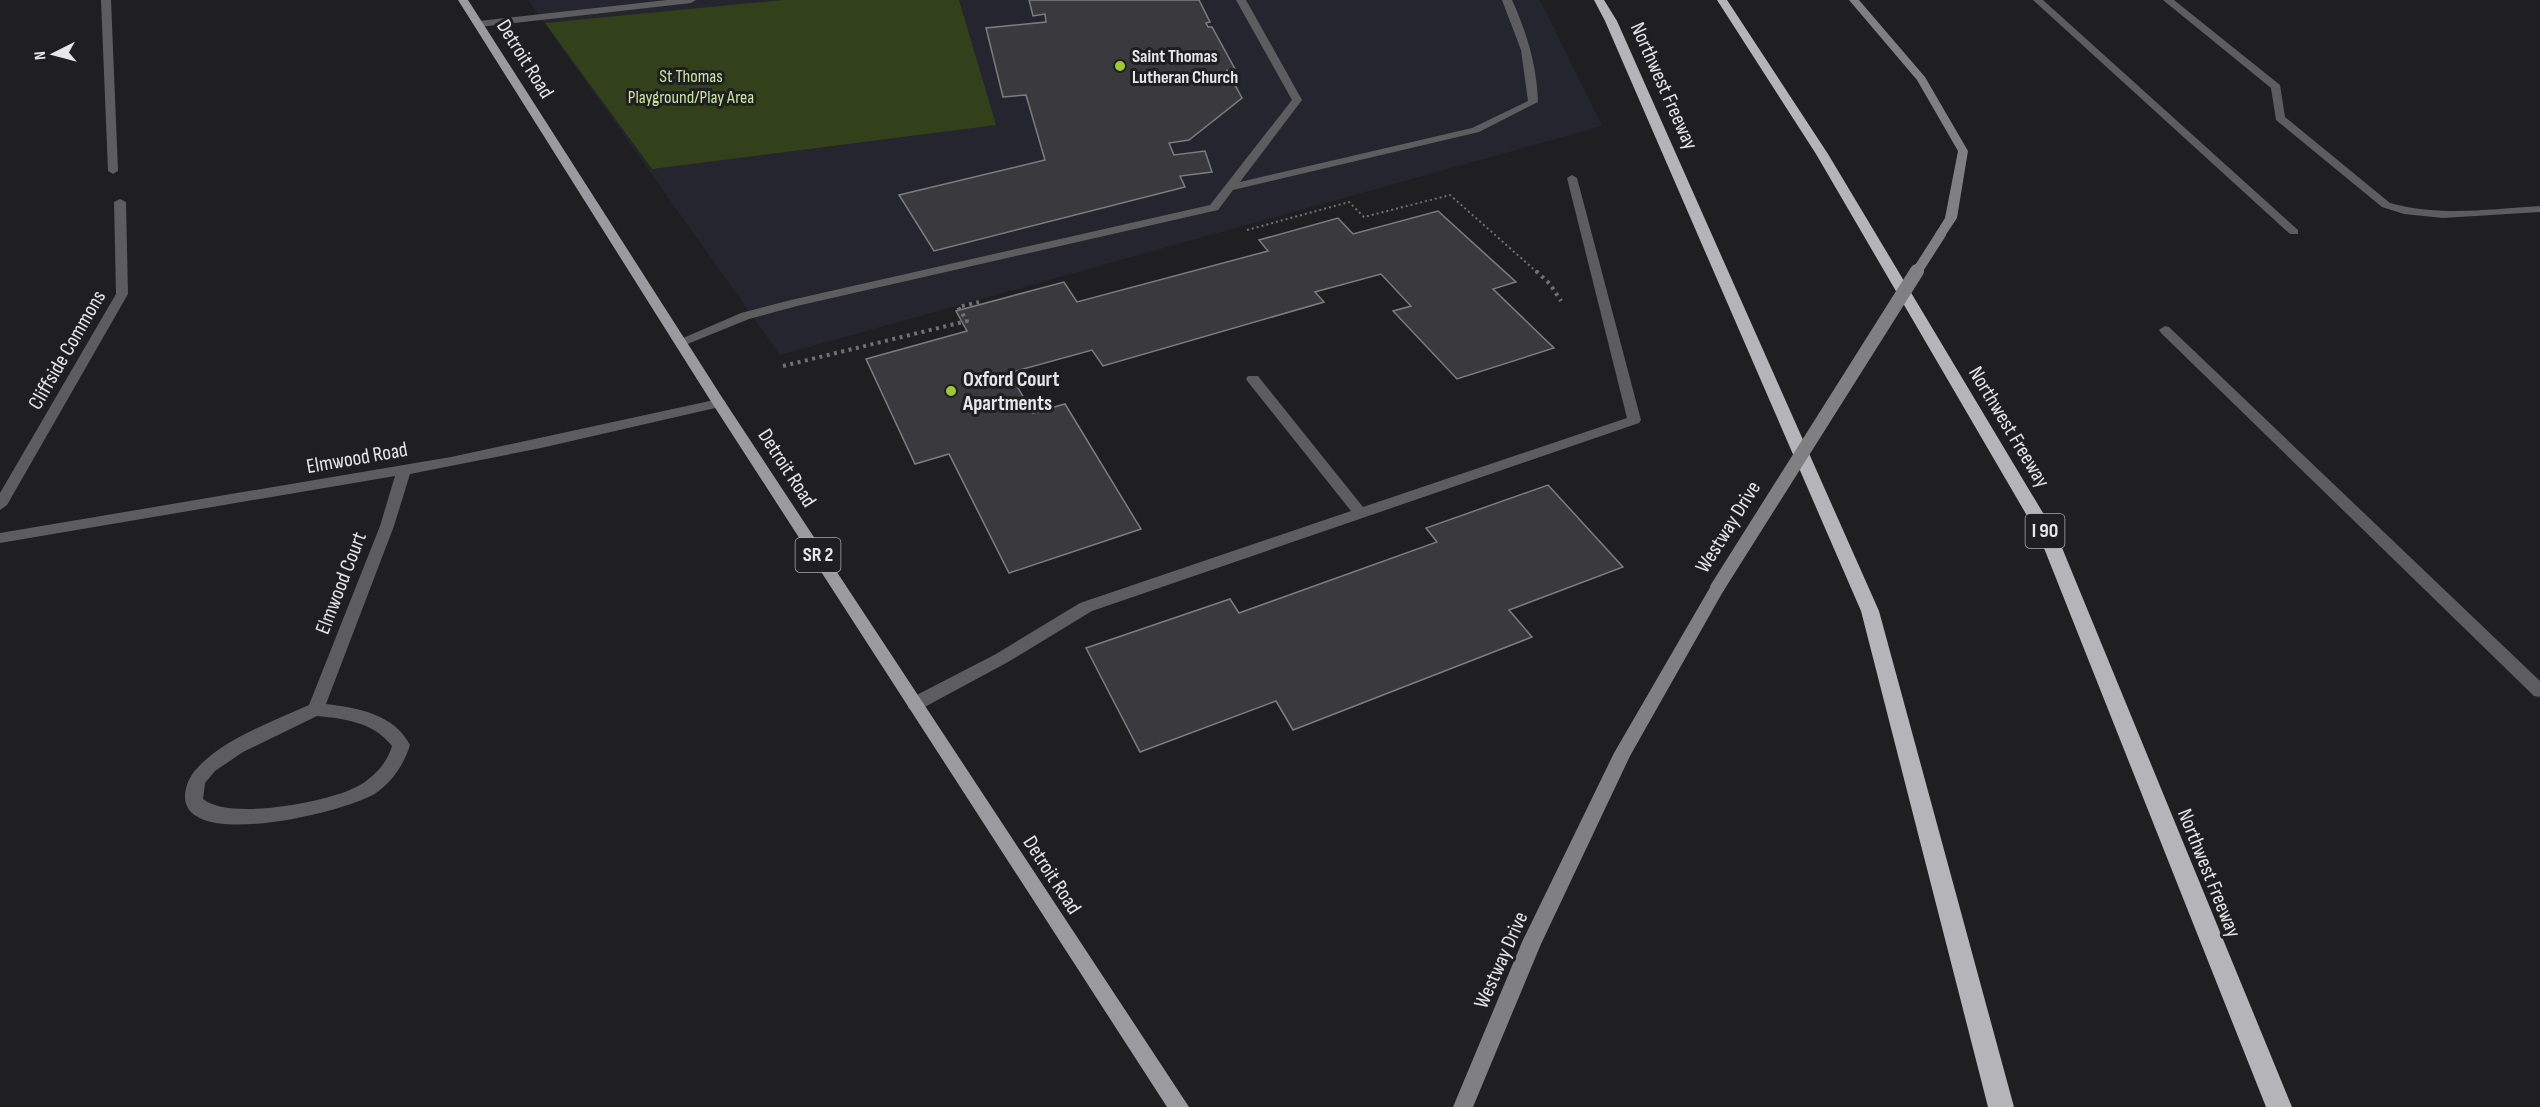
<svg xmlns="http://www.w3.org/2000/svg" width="2540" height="1107" font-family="'Sofia Sans Condensed',sans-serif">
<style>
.built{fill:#24252e}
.green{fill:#33411b}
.building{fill:#3a3a3e;stroke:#7d7d81;stroke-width:1.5}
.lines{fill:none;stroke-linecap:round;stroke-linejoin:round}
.path-far1{stroke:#717173;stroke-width:2;stroke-dasharray:2 3;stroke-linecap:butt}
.path{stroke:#717173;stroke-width:4;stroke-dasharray:3 4.5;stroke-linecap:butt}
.lane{fill:#5d5d5f;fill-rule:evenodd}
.street{fill:#5d5d5f;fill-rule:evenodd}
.secondary{fill:#808083;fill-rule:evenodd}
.primary{fill:#9b9b9f;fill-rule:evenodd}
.highway{fill:#b4b4b9;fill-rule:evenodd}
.secondary-bridge-far1{stroke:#808083;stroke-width:10}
.secondary-bridge{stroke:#808083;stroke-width:14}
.poi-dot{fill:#9cca32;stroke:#1f1f22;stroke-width:2}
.labels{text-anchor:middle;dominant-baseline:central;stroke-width:6;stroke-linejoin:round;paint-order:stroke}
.far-poi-label{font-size:18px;font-weight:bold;fill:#e7e7e9;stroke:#1f1f22;text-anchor:start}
.far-park-label{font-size:18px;fill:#c9e799;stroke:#1f1f22}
.shield{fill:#1f1f22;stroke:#ababad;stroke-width:1.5}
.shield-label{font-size:20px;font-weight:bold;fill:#e7e7e9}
.street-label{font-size:21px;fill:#e7e7e9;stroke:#1f1f22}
.poi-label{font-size:21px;font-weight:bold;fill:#e7e7e9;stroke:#1f1f22;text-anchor:start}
</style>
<rect width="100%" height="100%" fill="#1f1f22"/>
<path class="built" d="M528,0h1012l62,126 -822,229z"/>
<path class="green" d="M783,0h176l37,125 -344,44 -107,-146z"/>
<path class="building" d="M1029,0h170l11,22 -4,1 2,4h4l23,42 -8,1 15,28 -53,42 -20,3 5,12 31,-4 7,21 -32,4 5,11 -251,64 -35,-56 146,-35 -19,-65 -23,2 -17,-69 60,-6 -1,-8 -12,2z
M1438,211l78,71 -23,7 61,59 -97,31 -64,-68 18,-5 -30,-32 -66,18 9,10 -221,64 -11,-16 -83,23 24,40 32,-9 76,125 -132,44 -60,-119 -34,10 -49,-105 101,-28 -11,-20 108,-29 13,20 191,-51 -9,-11 79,-22 15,16z
M1548,485l75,82 -114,43 23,27 -239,93 -17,-29 -136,51 -54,-104 144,-49 9,14 198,-71 -11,-14z"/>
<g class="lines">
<path class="path-far1" d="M1247,230l102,-28 15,15 86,-22 88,78"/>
<path class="path" d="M1536,271l14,13 11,17
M783,366l184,-45 -9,-14 21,-5"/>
<path class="lane" d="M667,0h29l-5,3 -212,24 -5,-3 5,-3z
M1236,0h10l56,100 -62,82 232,-54 56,-27 -7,-51 -19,-50h10c15,33 25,66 26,102l-59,30 -246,58 -15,20 -421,96 -48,13 -64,26 -5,1 -6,-4 67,-29 50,-13 419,-95 82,-105z
M2033,0h10l255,230v4h-8z
M2163,0h11l106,85 5,32 105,86c49,14 100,6 150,3v6l-97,6 -39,-4 -22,-7 -106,-87 -5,-32z
M1572,175l5,3 64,242 -2,3 -547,188 -84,51 -87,47 -6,2 -6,-2 -2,-5 2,-5 87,-45 84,-51 271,-92 -103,-129 -2,-3 2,-3h10l105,131 264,-89 -60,-240z"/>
<path class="street" d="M101,0h10l7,171 -5,3 -5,-3z
M120,199l6,3 2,92 -121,211 -7,5v-17l116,-199 -2,-92z
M2165,326l4,1 371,354v16l-6,-1 -373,-363 -2,-3z
M719,399l5,1 2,3 -2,3 -183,42 -131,26 -16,52 -68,178c32,4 68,10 84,41 -6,19 -17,36 -34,48 -26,18 -194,60 -191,2 1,-13 7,-22 16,-31 29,-28 73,-43 108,-59l71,-179 15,-50 -395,67v-10l451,-76zM317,716c29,3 56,6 75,30 -5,17 -17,30 -32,39 -28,17 -131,36 -157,14l2,-16 10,-12 28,-19z"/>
<path class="secondary" d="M1849,0h10l66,77 43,74 -11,67 -12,18 -4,1 -6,-3 10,-16 13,-67 -41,-71z
M1717,582l8,6 -95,168 -89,188 -68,163h-20l69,-165 92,-189 98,-169z"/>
<path class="primary" d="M458,0h10l257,402 464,705h-22l-455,-704z"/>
<path class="highway" d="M1594,0h10l13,21 262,590 135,496h-26l-127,-496 -256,-590z
M1717,0h10l101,154 230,384 234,569h-26l-226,-569 -224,-384z"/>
<path class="secondary-bridge-far1" d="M1916,273l25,-39"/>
<path class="secondary-bridge" d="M1717,588l200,-317"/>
</g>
<g class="poi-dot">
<circle cx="1120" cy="66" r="6"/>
<circle cx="951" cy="391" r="6"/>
</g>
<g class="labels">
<g class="far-poi-label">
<text x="1132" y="56">Saint Thomas<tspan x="1132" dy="21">Lutheran Church</tspan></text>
</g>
<g class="far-park-label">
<text x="691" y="76">St Thomas<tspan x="691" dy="21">Playground/Play Area</tspan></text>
</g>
<g class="shield">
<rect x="2025.5" y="514" width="39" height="34" rx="4.5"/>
<rect x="795.5" y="538" width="45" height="34" rx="4.5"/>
</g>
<g class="shield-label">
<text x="2045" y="531">I 90</text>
<text x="818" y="555">SR 2</text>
</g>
<g class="street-label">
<text transform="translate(525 59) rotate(58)">Detroit Road</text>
<text transform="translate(1664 86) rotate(66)">Northwest Freeway</text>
<text transform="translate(67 350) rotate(-60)">Cliffside Commons</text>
<text transform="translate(2009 427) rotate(59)">Northwest Freeway</text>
<text transform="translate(357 458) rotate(-10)">Elmwood Road</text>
<text transform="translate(787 468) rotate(57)">Detroit Road</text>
<text transform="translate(1728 527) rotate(-58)">Westway Drive</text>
<text transform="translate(341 583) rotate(-69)">Elmwood Court</text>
<text transform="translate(2209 873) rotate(68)">Northwest Freeway</text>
<text transform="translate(1052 875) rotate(57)">Detroit Road</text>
<text transform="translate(1501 960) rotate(-66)">Westway Drive</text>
</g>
<g class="poi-label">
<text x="963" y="379">Oxford Court<tspan x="963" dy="24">Apartments</tspan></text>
</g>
</g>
<g transform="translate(54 54) rotate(264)" stroke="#1f1f22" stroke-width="4.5" paint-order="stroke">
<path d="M0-4.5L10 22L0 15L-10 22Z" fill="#e7e7e9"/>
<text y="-9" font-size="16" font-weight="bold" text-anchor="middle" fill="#e7e7e9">N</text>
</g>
</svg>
